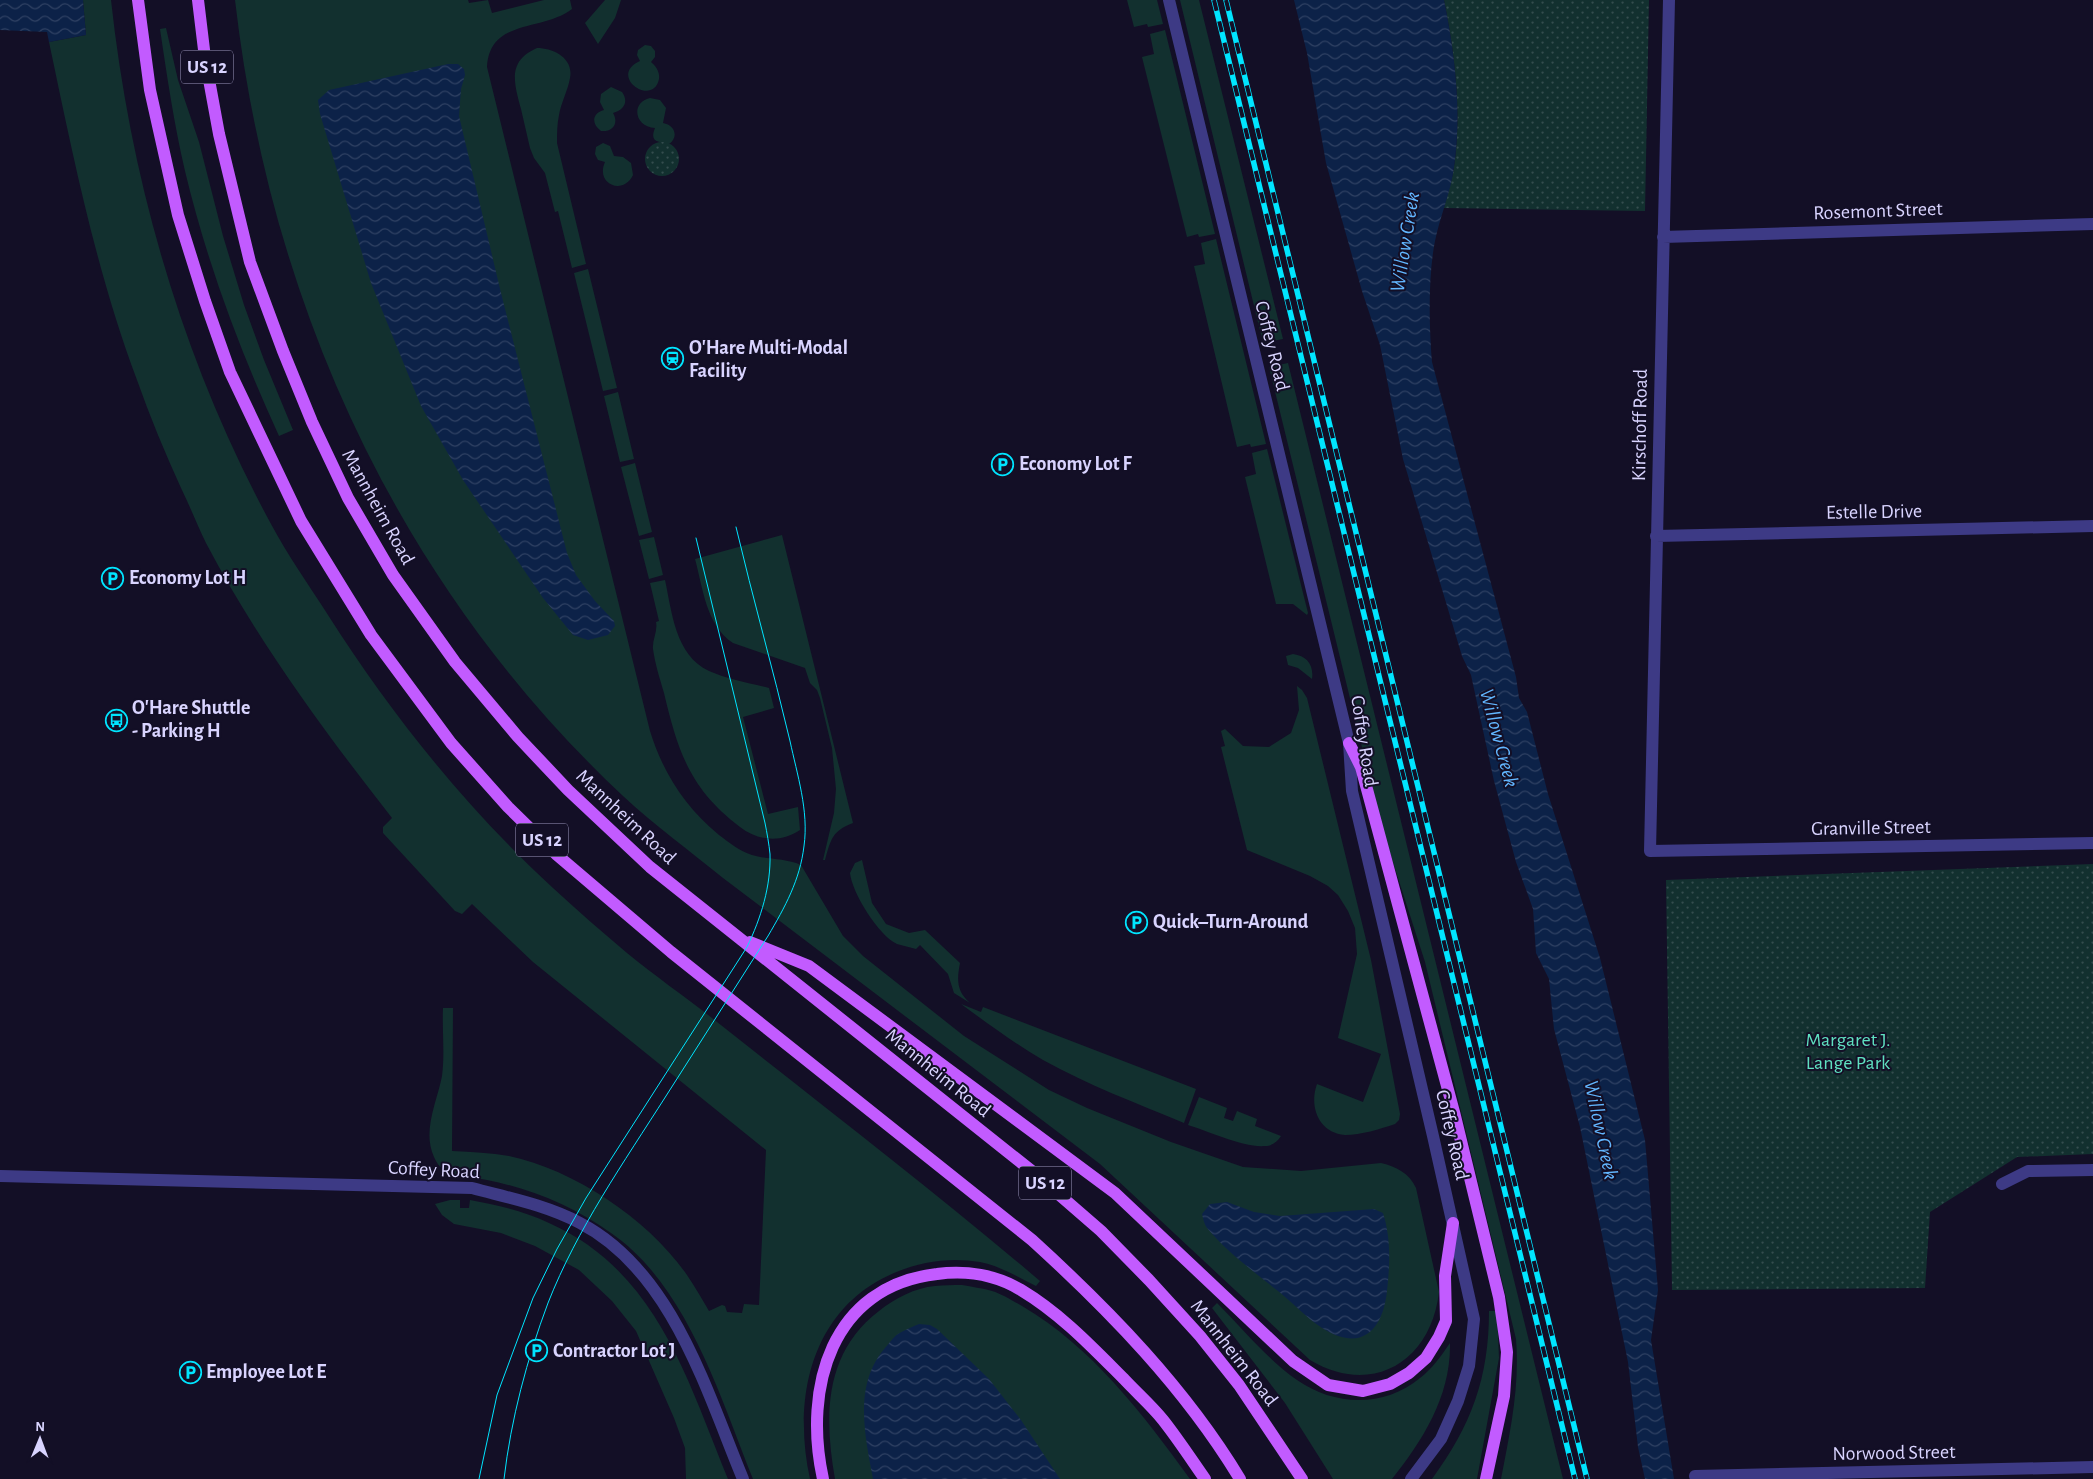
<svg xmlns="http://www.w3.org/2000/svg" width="2093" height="1479" font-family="'Alegreya Sans',sans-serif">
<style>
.green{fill:#12302f}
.park{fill:url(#park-dots)}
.water{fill:url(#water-waves)}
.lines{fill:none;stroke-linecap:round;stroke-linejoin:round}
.street{stroke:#3d3a85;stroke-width:12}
.primary{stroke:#c25bff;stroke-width:12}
.tram{stroke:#00e5ff;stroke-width:1}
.rail-casing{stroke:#00e5ff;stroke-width:5.5}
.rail{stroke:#130f26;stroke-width:4;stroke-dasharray:11;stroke-linecap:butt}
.labels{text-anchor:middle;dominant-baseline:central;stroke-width:4;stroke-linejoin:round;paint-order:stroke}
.shield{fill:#130f26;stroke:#9e99be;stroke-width:1}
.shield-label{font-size:19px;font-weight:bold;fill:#d9d4ff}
.street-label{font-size:20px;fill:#d9d4ff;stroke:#130f26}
.poi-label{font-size:20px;font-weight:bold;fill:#d9d4ff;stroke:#130f26;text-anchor:start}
.park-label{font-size:20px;fill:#5fe0c0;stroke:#130f26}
.water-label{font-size:21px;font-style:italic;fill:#62b6ff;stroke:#130f26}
</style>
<defs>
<pattern id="park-dots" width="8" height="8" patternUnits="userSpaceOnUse" patternTransform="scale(1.25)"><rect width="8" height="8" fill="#12302f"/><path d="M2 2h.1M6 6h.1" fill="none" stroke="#344d4e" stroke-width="1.8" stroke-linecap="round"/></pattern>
<pattern id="water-waves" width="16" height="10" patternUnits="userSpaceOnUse" patternTransform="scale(1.25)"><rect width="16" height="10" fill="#0c2248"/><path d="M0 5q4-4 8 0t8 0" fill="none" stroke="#2f4163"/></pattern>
</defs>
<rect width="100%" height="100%" fill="#130f26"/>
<path class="green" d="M83,0h28c20,183 72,362 160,524 17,32 38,61 57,91 63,99 138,193 225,273 24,22 49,44 74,65 28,23 57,43 85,65 110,87 221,172 328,263l-4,5c-18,-9 -36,-20 -56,-24 -29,-5 -58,-1 -86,11 -82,35 -102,124 -84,206h-57c-33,-82 -66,-194 -142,-246 -38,-27 -79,-44 -124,-53 -20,-4 -44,-1 -53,-23 -12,-26 3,-55 8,-81 3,-22 0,-47 1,-68h10l-1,143c20,1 39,2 57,5 66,14 140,64 178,119 8,12 15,24 22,36l13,-6 3,1 2,6 15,1 2,-9 15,1 7,-155 -233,-188 -61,-58 -10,10 -7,-3 -72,-78v-6l9,-9c-68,-87 -134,-176 -186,-275 -9,-18 -16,-37 -25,-55 -16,-35 -31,-71 -44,-108 -41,-109 -64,-224 -88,-338l37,-7z
M235,0h233l1,3 19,-3 4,13 52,-13h26l2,9c-30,23 -82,9 -85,58l163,664c13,42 35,76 69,104 11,8 20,16 33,20 16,5 33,3 49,10l42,71 20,20 101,80 85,54 38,18 84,34 72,25 58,4 80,-8c16,4 28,10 35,25l23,104c-8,70 -67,105 -129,68l-210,-196 -377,-286c-33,-27 -69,-53 -100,-82 -225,-211 -353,-492 -388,-796z
M605,0h16l-6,18 -17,26 -13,-21z
M1127,0h30l6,24 -15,3 -1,-3 -13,3z
M1180,0h19l84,339 -20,4z
M166,28l12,52 21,62 24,94 21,69 20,55 29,70 -14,6c-39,-85 -72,-173 -94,-265 -11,-47 -18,-95 -25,-142z
M1165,30l50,204 -16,3 -1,-3 -11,3 -45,-180 12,-3 -4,-20z
M645,45l6,1 4,5v6l-4,5c5,4 9,10 8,17 -6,29 -52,-3 -19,-18l-3,-6 1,-5z
M537,48c16,0 37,10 33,30 -2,12 -9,25 -11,37 -2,9 -2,19 -2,28l29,121 -14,4 -14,-57 -3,1 -10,-39 -11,-15 -4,-10c-3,-13 -6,-26 -9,-39 -7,-26 -14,-48 16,-61z
M611,87l11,5c7,10 2,18 -9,21 6,10 0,19 -12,18 -10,-7 -9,-18 3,-21l-4,-8 1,-8z
M650,98l10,2 6,8 -3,15c12,2 16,14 6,21 -10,-3 -20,-1 -14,-16 -20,-1 -25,-25 -5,-30z
M603,143l7,3 4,10 9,1 8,6 2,12c-10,21 -38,9 -28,-13l-7,-2 -3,-6 1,-7z
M1216,239l50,205 -15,3 -1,-3 -13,3 -43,-181 11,-2 -4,-21z
M588,269l29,119 -14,3 -29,-118z
M1288,363l275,1116h-62c9,-47 19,-92 15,-140l-91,-377 -44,-137 -112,-458z
M618,392l16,67 -14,3 -16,-66z
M1267,449l41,164 -1,2 -14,-11h-17l-31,-127 11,-3 -4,-21z
M635,463l17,69 -13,4 -18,-69z
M782,535l71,288c-21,8 -22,16 -28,37h-2l11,-47 2,-24 -4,-41 -12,-50 -3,-8 -7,-7 -5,-15 -72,-25c-27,-18 -30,-55 -38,-84z
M654,537l9,38 -14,4 -10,-39z
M665,580c7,32 10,75 44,91 18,8 40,12 60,17l5,20 -31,9 25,97 30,-7 2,23c-19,13 -42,11 -60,-3 -50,-38 -62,-75 -76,-134 -4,-14 -9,-29 -11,-44 -1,-9 5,-18 3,-27l3,-1 -9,-38z
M1293,654c14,2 21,11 19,25l-14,-11 -10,-3 -2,-9z
M1297,686l5,4 5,8 64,262 29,154 -1,6 -4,4c-15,5 -34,11 -50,11 -27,-2 -36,-29 -28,-51l46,18 18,-48 -43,-16 19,-84 -2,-26 -7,-17 -10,-16 -10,-9 -18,-10 -63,-26 -26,-103 4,-1 -4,-15 4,-2 18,17 26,1 22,-14 8,-23z
M862,860l10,43 14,21 23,9 16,-3 35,33c-3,16 -4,28 10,40l-16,-10 -6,-19 -28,-29 -4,4c-6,-2 -13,-3 -19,-5 -18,-8 -45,-51 -47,-71l5,-10z
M961,1004l20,8 2,-5 213,82 -12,34c-48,-20 -96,-38 -141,-63 -29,-17 -56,-37 -82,-56z
M1199,1097l28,11 -3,10 9,3 4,-10 20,8 -2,7 26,10c-4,6 -9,10 -16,10 -20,2 -57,-15 -77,-21z
M450,1200h10v8h9l1,-8c27,5 54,11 79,23 108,48 138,156 179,256h-42l-1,-31 -11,-30 -38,-87 -24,-30 -33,-31 -44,-24 -34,-13 -47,-9 -12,-9 -7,-11z
M962,1285c10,2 20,3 30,6 10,3 21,10 30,15 70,41 121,108 168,173h-355c-11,-63 -11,-126 44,-168 16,-13 36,-23 56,-25 9,-1 18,-1 27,-1z
M1217,1303c26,26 50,56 80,77 37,26 87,28 123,-2 12,-9 21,-22 30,-35 1,53 -27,97 -58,136h-59l-48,-76 -73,-95z
M1489,1311h8l2,47 -22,121h-45c39,-53 57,-101 57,-168z"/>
<path class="park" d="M1444,0h205l-4,211 -201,-3c3,-13 8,-27 10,-41 8,-54 1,-113 -10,-167z
M645 159a17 17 0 1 1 34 0a17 17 0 1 1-34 0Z
M2093,864v290l-76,3 -87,55 -5,76 -253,2 -6,-410z"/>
<path class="water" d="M0,0h83l3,35 -37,7 -2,-10 -47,-2z
M1294,0h150c11,54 18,112 10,167 -3,25 -14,49 -19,74 -7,35 -6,85 -3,121l84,315 3,21 8,14 21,82 52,164 45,182 13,150 -7,50 23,139h-29l-7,-32 -10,-85 -48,-235 -26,-98 -5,-50 -13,-26 -3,-44 -17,-47 -22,-81 -23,-106 -9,-19 -59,-197 -23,-114 -18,-54 -36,-128 -19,-110z
M448,64h10l6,5 1,6 -4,14 -2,27 42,177 66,260 9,22 19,26 19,20 1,5 -7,9 -20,5 -15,-5 -30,-37 -80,-118 -42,-74 -50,-123 -51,-169 -2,-14 11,-10z
M1227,1202l27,10 26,4 94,-7 9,4c8,25 7,51 4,78 -3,28 -16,56 -49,45 -23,-8 -42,-31 -60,-45 -24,-19 -52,-40 -71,-63 -3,-4 -4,-10 -5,-14l8,-10z
M919,1324l11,1 7,4 52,50 32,41 39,59h-187c-8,-43 -20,-94 12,-131 4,-4 8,-11 13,-14 6,-4 14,-7 21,-10z"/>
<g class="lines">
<path class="street" d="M1169,0l180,743 3,48 81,345 41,183 -5,47 -11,35 -17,38 -30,40
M1669,0l-19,851 443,-8
M1663,237l430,-13
M1656,536l437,-10
M0,1176l472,12c37,10 74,17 108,35 92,48 126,167 163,256
M2002,1184l26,-13 65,-1
M1695,1476l398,-9"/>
<path class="primary" d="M138,0l12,90 28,125 27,86 25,71 71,149 70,114 80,108 57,64 49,48 114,97 361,288c78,71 153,148 208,239
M198,0l7,58 14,76 31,128 33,89 29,71 36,76 45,77 62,87 63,75 50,53 82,77 383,305 68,59 48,49 51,56 39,49 63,94
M1349,743l12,24 93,345 45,185 8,55 -3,44 -18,83
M750,942l59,24 306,227 178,168 35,24 35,6 27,-7 19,-11 17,-15 13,-21 7,-16 -1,-45 8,-53
M823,1479c-20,-91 8,-193 114,-205 29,-4 59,1 84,16 40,24 71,57 103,89 13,14 28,27 39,41 15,19 28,39 42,59"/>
<path class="tram" d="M479,1479l18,-84 36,-97 24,-49 29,-51 161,-251c14,-29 24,-61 23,-93 -1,-10 -3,-21 -5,-31l-69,-285
M504,1479c7,-60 23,-120 44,-176 29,-74 76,-141 118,-207 34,-53 68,-107 102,-160 17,-29 32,-56 36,-90 5,-35 -7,-72 -14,-105 -17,-72 -37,-142 -54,-214"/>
<defs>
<path id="rail" d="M1214,0l361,1479
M1226,0l361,1479"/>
</defs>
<use href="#rail" class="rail-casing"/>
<use href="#rail" class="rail"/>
</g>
<defs>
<symbol id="station-ring" viewBox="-11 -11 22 22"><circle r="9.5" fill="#130f26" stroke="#00e5ff" stroke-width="1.5"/><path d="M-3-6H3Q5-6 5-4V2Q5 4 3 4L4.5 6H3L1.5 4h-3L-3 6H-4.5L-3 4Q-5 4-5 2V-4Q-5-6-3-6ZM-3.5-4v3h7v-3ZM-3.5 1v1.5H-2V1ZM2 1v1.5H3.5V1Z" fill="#00e5ff"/></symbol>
<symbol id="parking-ring" viewBox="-11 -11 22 22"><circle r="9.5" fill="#130f26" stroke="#00e5ff" stroke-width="1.5"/><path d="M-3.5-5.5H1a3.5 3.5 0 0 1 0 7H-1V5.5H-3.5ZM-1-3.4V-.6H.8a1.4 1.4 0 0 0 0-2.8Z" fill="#00e5ff"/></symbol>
<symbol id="bus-ring" viewBox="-11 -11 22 22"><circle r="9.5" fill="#130f26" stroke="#00e5ff" stroke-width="1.5"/><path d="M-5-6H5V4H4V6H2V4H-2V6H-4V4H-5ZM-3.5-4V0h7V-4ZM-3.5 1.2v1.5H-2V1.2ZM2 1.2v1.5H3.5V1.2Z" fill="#00e5ff"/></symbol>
</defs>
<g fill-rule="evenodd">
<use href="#station-ring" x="660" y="346" width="25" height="25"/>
<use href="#parking-ring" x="990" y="452" width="25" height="25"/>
<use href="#parking-ring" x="100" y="566" width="25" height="25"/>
<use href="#bus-ring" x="104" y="708" width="25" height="25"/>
<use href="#parking-ring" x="1124" y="910" width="25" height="25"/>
<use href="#parking-ring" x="524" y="1338" width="25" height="25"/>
<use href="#parking-ring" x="178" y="1360" width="25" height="25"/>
</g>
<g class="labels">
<g class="shield">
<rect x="181" y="50.5" width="52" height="33" rx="4"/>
<rect x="516" y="823.5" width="52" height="33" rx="4"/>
<rect x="1019" y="1166.5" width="52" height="33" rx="4"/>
</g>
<g class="shield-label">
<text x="207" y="67">US 12</text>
<text x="542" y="840">US 12</text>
<text x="1045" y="1183">US 12</text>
</g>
<g class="street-label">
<text transform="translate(1878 211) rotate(-2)">Rosemont Street</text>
<text transform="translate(1272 346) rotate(76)">Coffey Road</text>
<text transform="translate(1640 425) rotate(-89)">Kirschoff Road</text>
<text transform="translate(378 507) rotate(61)">Mannheim Road</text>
<text transform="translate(1874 512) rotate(-1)">Estelle Drive</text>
<text transform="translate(1364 741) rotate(81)">Coffey Road</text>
<text transform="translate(626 817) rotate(43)">Mannheim Road</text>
<text transform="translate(1871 828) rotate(-1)">Granville Street</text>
<text transform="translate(938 1073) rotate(39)">Mannheim Road</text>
<text transform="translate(1452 1135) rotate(77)">Coffey Road</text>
<text transform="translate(434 1170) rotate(3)">Coffey Road</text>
<text transform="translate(1234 1353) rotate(52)">Mannheim Road</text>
<text transform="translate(1894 1453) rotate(-1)">Norwood Street</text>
</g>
<g class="poi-label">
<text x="689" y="348">O'Hare Multi-Modal<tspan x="689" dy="23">Facility</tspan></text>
<text x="1019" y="464">Economy Lot F</text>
<text x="129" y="578">Economy Lot H</text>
<text x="132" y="708">O'Hare Shuttle<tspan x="132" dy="23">- Parking H</tspan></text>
<text x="1153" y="922">Quick–Turn-Around</text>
<text x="553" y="1351">Contractor Lot J</text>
<text x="206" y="1372">Employee Lot E</text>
</g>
<g class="park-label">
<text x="1848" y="1040">Margaret J.<tspan x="1848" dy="23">Lange Park</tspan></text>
</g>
<g class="water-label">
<text transform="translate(1405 242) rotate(-81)">Willow Creek</text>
<text transform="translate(1499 738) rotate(75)">Willow Creek</text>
<text transform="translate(1601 1130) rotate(78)">Willow Creek</text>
</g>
</g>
<g transform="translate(40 1439) rotate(1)" stroke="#130f26" stroke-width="4" paint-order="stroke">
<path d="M0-4L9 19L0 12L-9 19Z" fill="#d9d4ff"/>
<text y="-8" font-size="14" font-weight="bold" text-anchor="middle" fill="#d9d4ff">N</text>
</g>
</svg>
